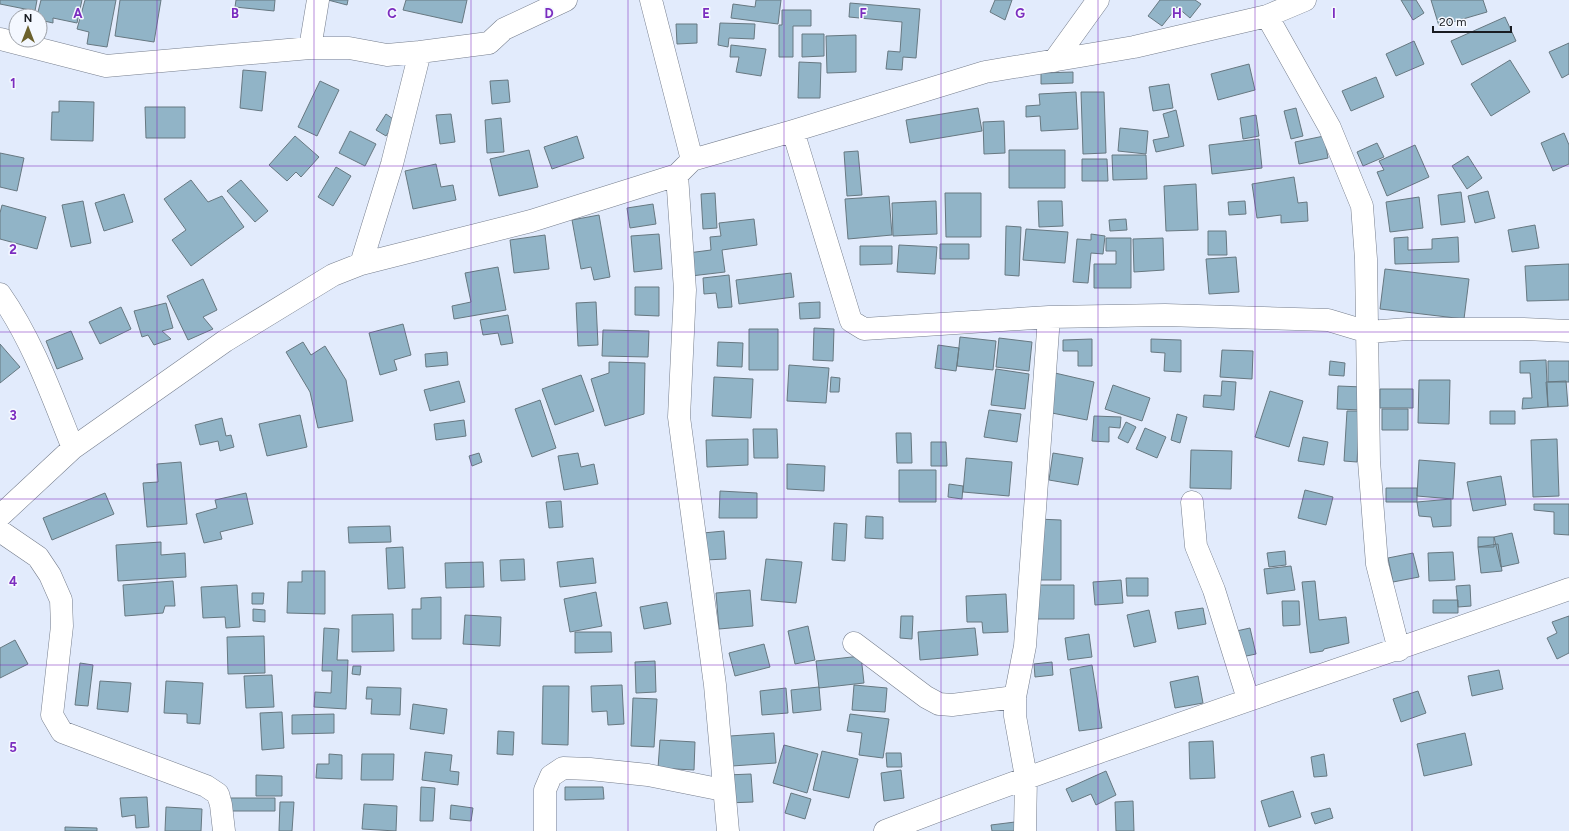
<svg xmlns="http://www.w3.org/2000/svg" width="1569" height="831" font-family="Figtree,sans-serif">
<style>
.building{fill:#91b4c7;stroke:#677881}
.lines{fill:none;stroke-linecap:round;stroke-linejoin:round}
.minor-casing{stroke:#767e8d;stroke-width:23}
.minor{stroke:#fff;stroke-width:22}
.grid{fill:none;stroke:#7b2cbf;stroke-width:1;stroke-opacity:0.55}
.grid-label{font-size:13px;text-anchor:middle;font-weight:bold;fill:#7b2cbf;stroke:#f4f8ff;stroke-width:3;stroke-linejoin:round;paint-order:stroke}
</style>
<rect width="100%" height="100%" fill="#e2ebfc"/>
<path class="building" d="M0,0h37l-2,11 -35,-7z
M41,0h41l-5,23 -24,-5v5l-13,-3v-4h-3z
M85,0h31l-9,47 -20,-3 2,-12 -12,-3z
M120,0h41l-7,42 -39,-6z
M236,0h39l-1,11 -39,-4z
M328,0h20l-1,5z
M406,0h61l-5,23 -59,-13z
M756,0h25l-3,24 -47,-6 2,-14 22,3z
M995,0h17l-7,20 -15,-8z
M1160,0h35l6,4 -11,14 -13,-11 -15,19 -14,-10z
M1401,0h15l8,13 -11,7z
M1431,0h52l4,12 -48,14z
M850,3l70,6 -4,49 -13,-1 -1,13 -16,-1 2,-18 12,1 2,-30 -53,-5z
M782,10h29v16h-18v31h-14v-32h3z
M1505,17l11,24 -54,24 -11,-24z
M720,23l35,1 -1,15 -25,-1 -1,9 -10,-2z
M676,24h21v19l-20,1z
M802,34h22v22l-22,1z
M856,35v37l-29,1 -1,-37z
M1414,41l10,23 -28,12 -10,-22z
M1569,43v31l-7,4 -13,-26z
M731,45l35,4 -5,27 -25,-4 3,-15h-9z
M1510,60l20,32 -39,24 -20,-32z
M799,62l22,1 -1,35h-22z
M1249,64l6,26 -37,10 -7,-26z
M243,70l23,2 -4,39 -22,-3z
M1073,72v11l-32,1v-11z
M1376,77l8,20 -33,14 -9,-20z
M508,80l2,22 -18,2 -2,-23z
M320,81l19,9 -22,46 -19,-9z
M1169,84l4,24 -20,3 -4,-24z
M1076,92l2,37 -37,2 -1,-15 -14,1v-11l14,-1 -1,-11z
M1081,92h23l2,61 -23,1z
M59,101l35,1 -1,39 -42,-1 1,-28h7z
M145,107h40v31h-39z
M978,108l4,23 -72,12 -4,-23z
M1296,108l7,28 -12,3 -7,-28z
M1176,110l8,36 -28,6 -3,-12 16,-3 -6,-23z
M386,114l10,7 -10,15 -10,-6z
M451,114l4,28 -15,2 -4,-29z
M1256,115l3,21 -16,3 -3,-21z
M501,118l3,34 -17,1 -2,-33z
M1004,121l1,32 -21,1 -1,-32z
M1120,128l28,3 -2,23 -28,-3z
M350,131l26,13 -11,22 -26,-13z
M1564,133l5,12v19l-16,7 -12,-28z
M295,136l24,21 -18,20 -5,-5 -9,9 -18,-16z
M577,136l7,22 -32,11 -8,-22z
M1324,136l4,22 -29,6 -4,-22z
M1259,139l3,29 -50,6 -3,-29z
M1377,143l7,14 -21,9 -6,-14z
M1415,145l14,32 -42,19 -10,-24 7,-2 -5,-9z
M529,150l9,37 -39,9 -9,-37z
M1009,150h56v38h-56z
M858,151l4,44 -15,1 -3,-44z
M0,153l24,5 -7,33 -17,-4z
M1112,155h34l1,24 -34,1z
M1468,156l14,22 -15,11 -15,-23z
M1082,159h25l1,22h-26z
M436,164l5,23 12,-2 3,15 -43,9 -8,-38z
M336,167l15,9 -18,30 -15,-9z
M1294,177l4,26 9,-1 1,19 -27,2v-8l-24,3 -5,-34z
M191,180l17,22 14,-6 22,31 -53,39 -19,-26 14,-10 -22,-31z
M241,180l27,31 -13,11 -28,-31z
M1196,184l2,46 -32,1 -2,-45z
M1488,191l7,27 -20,5 -7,-27z
M1461,192l4,30 -24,3 -3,-30z
M715,193l2,35 -14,1 -2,-35z
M945,193h36v44h-35z
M124,194l9,28 -29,9 -9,-28z
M889,196l3,39 -44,4 -3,-40z
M1419,197l4,31 -33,4 -4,-30z
M83,201l8,42 -20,4 -9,-42z
M936,201l1,33 -44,2 -1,-33z
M1038,201h24l1,25 -24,1z
M1245,201l1,13 -17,1 -1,-13z
M653,204l3,20 -26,4 -3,-20z
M2,205l44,12 -9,32 -37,-10v-26z
M599,215l11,62 -16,3 -3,-13 -10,2 -9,-49z
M754,219l3,26 -35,5 3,22 -34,4 -3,-23 23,-3 -1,-13 11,-1 -2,-13z
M1126,219l1,11 -17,1 -1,-11z
M1535,225l4,23 -27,4 -4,-22z
M1006,226l15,1 -2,49 -14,-1z
M1026,229l42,3 -3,31 -42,-3z
M1208,231h18l1,24h-19z
M659,234l3,35 -28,3 -3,-36z
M1091,234l14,2 -2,18 -12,-1 -3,30 -15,-1 4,-43 14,1z
M545,235l4,34 -35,4 -4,-33z
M1408,237v13l24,-1v-10l26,-2 1,25 -64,2 -1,-26z
M1106,238h25v50h-37v-24h22v-13h-10z
M1163,238l1,32 -30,2 -1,-33z
M940,244h29v15h-29z
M899,245l38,2 -2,27 -38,-2z
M860,246h32v18l-32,1z
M1236,257l3,35 -30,2 -3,-35z
M1569,264v36l-42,1 -2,-35z
M498,267l8,43 -52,9 -2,-13 19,-4 -6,-29z
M1385,269l84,10 -5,40 -84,-10z
M791,273l3,24 -55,7 -3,-24z
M729,275l3,32 -14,1 -2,-15 -12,1 -1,-16z
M203,279l14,31 -14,7 10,12 -25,11 -21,-44z
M635,287h24v29l-24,-1z
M596,302l2,43 -20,1 -2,-43z
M820,302v16l-20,1 -1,-16z
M166,303l7,25 -11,3 9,8 -17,6 -6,-10 -6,2 -8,-26z
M121,307l10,22 -31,15 -11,-22z
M508,315l5,28 -12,2 -3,-12 -15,2 -3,-15z
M403,324l8,31 -17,5 3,10 -17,5 -11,-42z
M814,328l20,1 -1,32 -20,-1z
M749,329h29v41h-29z
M603,330l46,1 -1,26 -46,-1z
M71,331l12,28 -26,10 -11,-28z
M960,337l36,4 -3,29 -36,-4z
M999,338l33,4 -3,29 -33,-4z
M1092,339v27h-14v-15h-15v-11z
M1151,339l30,1v32l-17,-1 1,-18 -14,-1z
M303,342l8,13 14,-9 21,34 7,41 -35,7 -8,-36 -24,-40z
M718,342l25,1 -1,24 -25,-1z
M0,344l20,23 -20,16z
M938,345l21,3 -3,23 -21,-3z
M1222,350l31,1 -1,28 -32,-2z
M447,352l1,13 -22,2 -1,-13z
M1546,360l2,47 -26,2 1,-11h9l-2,-25h-10v-12z
M1330,361l15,2 -1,13 -15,-1z
M1548,361h21v21h-21z
M609,362l36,1 -1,51 -39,12 -14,-47 18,-6z
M789,365l40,3 -3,35 -39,-2z
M996,369l33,5 -4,35 -34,-4z
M1055,373l39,9 -7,38 -40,-8z
M581,375l13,36 -39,14 -13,-36z
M714,377l39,2 -2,39 -39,-2z
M831,377l9,1 -1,14h-9z
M1419,380h31l-1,44 -31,-1z
M459,381l6,21 -35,9 -6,-21z
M1222,381l14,1 -2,28 -31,-3 1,-12 17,1z
M1566,381l2,25 -20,1 -2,-25z
M1113,385l37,13 -8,23 -37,-12z
M1338,386l25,1 -1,23 -25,-1z
M1380,389h33v19h-33z
M1270,391l33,10 -14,46 -34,-10z
M540,400l16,48 -24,9 -17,-48z
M1382,409h26v21h-26z
M989,410l32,4 -4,28 -33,-5z
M1347,411h13l-3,51 -13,-1z
M1490,411h25v13h-25z
M1177,414l10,3 -7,26 -9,-3z
M300,415l7,32 -40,9 -8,-32z
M1094,416l27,1 -1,11 -11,-1v15l-17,-1z
M222,418l4,18 5,-1 3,12 -14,4 -2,-10 -18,4 -5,-20z
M464,420l2,16 -30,4 -2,-16z
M1126,422l10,5 -8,16 -10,-5z
M1145,428l21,9 -9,21 -21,-9z
M753,429h24l1,29h-24z
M896,433h15l1,30h-15z
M1303,437l25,5 -4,23 -26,-4z
M748,439v26l-41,2 -1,-27z
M1557,439l2,57 -26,1 -2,-57z
M931,442h15l1,24h-16z
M1191,450l41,1 -1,38 -41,-1z
M479,453l3,9 -10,4 -3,-10z
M578,453l3,14 13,-3 4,20 -34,6 -6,-34z
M1053,453l30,5 -5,27 -29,-5z
M966,458l46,4 -3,34 -46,-4z
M1419,460l36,3 -2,36 -36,-3z
M181,462l6,62 -40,3 -4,-44 15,-1 -1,-18z
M787,464l38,2 -1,25 -37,-2z
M899,470h37v32h-37z
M1501,476l5,29 -33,6 -6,-29z
M949,484l14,2 -1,13 -14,-2z
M1386,488h31v14h-31z
M1305,490l28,7 -7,28 -28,-7z
M720,491l37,2v25h-38z
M105,493l9,21 -62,26 -9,-22z
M246,493l7,31 -33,8 2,7 -18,4 -8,-29 21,-6 -2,-8z
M1451,499v27l-18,1 -2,-10 -12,-1 -2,-14z
M561,501l2,26 -14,1 -3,-26z
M1534,504h35v31l-15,-1v-22l-20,-2z
M866,516l17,1v22l-18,-1z
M1037,519l24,1v60h-24z
M834,523l13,1 -2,37 -13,-1z
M390,526l1,16 -42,1 -1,-16z
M724,531l2,28 -21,1 -2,-27z
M1512,533l7,30 -18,4 -7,-30z
M1478,537h16v10h-16z
M161,542v13l24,-2 1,24 -68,4 -2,-36z
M1498,544l4,27 -21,2 -3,-26z
M403,547l2,41 -17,1 -2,-41z
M1285,551l1,14 -17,2 -2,-14z
M1453,552l2,28 -26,1 -1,-28z
M1413,553l6,24 -26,5 -5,-24z
M593,558l3,25 -36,4 -3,-25z
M524,559l1,21 -24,1 -1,-21z
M766,559l36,3 -6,41 -35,-3z
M483,562l1,25 -38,1 -1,-25z
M1291,566l4,24 -28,4 -3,-25z
M302,571h23v43l-38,-1 1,-31h14z
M1126,578h22v18h-21z
M1121,580l2,23 -28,2 -2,-23z
M173,581l2,25h-10l-2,7 -38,3 -2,-31z
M1315,581l4,39 27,-3 3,26 -25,6 -1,2 -13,2 -8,-71z
M237,585l3,42 -14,1 -1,-11 -22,1 -2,-31z
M1038,585h36v34h-37z
M1470,585l1,21 -13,1 -2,-21z
M750,590l3,36 -34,3 -3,-36z
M596,592l6,34 -32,6 -6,-33z
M252,593h12l-1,11h-11z
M1006,594l2,38 -25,1 -1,-11h-15l-1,-26z
M441,597v42h-29v-30h9v-11z
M1433,600h25v13h-25z
M1282,601h17l1,24 -17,1z
M667,602l4,22 -27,5 -4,-22z
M1203,608l3,16 -28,5 -3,-17z
M253,609l12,1v12l-12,-1z
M1149,610l7,32 -22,5 -7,-32z
M393,614l1,37 -42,1v-37z
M465,615l36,2 -1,29 -37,-2z
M901,616h12l-1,23 -12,-1z
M1569,616v37l-12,6 -10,-21 10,-5 -5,-11z
M808,626l7,34 -20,4 -7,-33z
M324,628l15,1 -2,31h11l-2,49 -32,-2 1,-15 16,1 1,-22h-10z
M975,628l3,27 -58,5 -2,-28z
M1250,628l6,26 -19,4 -5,-26z
M575,632h36l1,20 -37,1z
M1089,634l3,23 -24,3 -3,-22z
M264,636l1,37 -37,1 -1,-37z
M15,640l13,24 -28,14v-30z
M764,644l6,23 -35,9 -6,-23z
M861,656l3,27 -45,5 -3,-27z
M655,661l1,31 -20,1 -1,-31z
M1052,662l1,13 -18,2 -1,-13z
M80,663l13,2 -5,41 -13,-1z
M1092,665l10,63 -23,3 -9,-62z
M353,666h8l-1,9 -8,-1z
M1499,670l4,19 -31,7 -4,-20z
M272,675l2,32 -28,1 -2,-32z
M1198,676l5,27 -28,5 -5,-26z
M100,681l31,2 -3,29 -31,-3z
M166,681l37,2 -3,41 -13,-1v-9l-23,-1z
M622,685l2,39 -16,1 -1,-14 -15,1 -1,-26z
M854,685l33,3 -2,24 -33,-2z
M543,686h26l-1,59 -26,-1z
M367,687l34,1 -1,27 -29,-1 1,-15h-6z
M819,687l2,23 -28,3 -2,-23z
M786,688l2,25 -26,2 -2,-24z
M1418,691l8,22 -25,9 -8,-23z
M633,698l24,1 -3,48 -23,-1z
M413,704l34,5 -3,25 -34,-5z
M282,712l2,36 -22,2 -2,-37z
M334,714v19l-42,1v-19z
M850,714l39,5 -6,39 -24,-3 3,-22 -15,-2z
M498,731l16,1 -1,23 -16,-1z
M774,733l2,30 -44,3 -2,-30z
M1465,733l7,32 -48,11 -7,-32z
M660,740l35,2 -1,28 -36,-2z
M1213,741l2,37 -25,1 -1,-37z
M784,745l34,9 -11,39 -34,-10z
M822,751l36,8 -9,39 -36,-8z
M425,752l27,3 -2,16 9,1 -1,13 -36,-5z
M886,753h15l1,14h-15z
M329,754l13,1v24l-26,-1 1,-14h12z
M362,754h32l-1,26h-32z
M1324,754l3,22 -13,1 -3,-20z
M901,770l3,28 -20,3 -3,-28z
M1106,771l10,24 -20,10 -5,-11 -19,8 -6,-13z
M751,774l2,28 -26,1 -1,-28z
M256,775l26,1v20h-26z
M421,787l14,1 -2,33h-13z
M565,787h38l1,12 -39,1z
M1293,791l8,26 -32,10 -8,-26z
M791,793l20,6 -6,20 -20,-6z
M147,797l2,30 -13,1 -1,-13 -13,2 -2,-19z
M226,798h49v13h-49z
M1133,801l1,30h-18l-1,-29z
M280,802h14l-2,29h-13z
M364,804l33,2 -1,25 -34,-2z
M451,805l22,3 -2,13 -21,-2z
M166,807l36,2 -1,22h-36z
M1330,808l3,10 -18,6 -4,-11z
M1015,822l1,9h-24l-1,-6z
M65,827l32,1v3h-32z"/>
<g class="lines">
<defs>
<path id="minor" d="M651,0l41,160
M1267,16l63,112 32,78 4,53 3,202 8,103 22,86
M0,39l106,27 204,-18h39l38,7 33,-3
M310,48l8,-48
M1054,61l44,-61
M793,131l58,190 13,8 185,-12 116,-2 163,5 40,12 40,-3h115l46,2
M677,175l8,115 -6,127 36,268 13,146
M361,264l31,-100 28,-112 69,-9 15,-14 62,-29
M0,294c33,47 52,102 73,154
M1192,502l4,44 18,44 34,109
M0,516l73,-68 152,-107 108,-66 28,-11 170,-43 146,-46 15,-15 101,-29 192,-59 149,-25 133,-31 38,-16
M0,531l38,26 12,18 11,25 1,26 -10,89 10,17 144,54 12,8 3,11 3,26
M854,643l72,54 13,7 13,1 63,-8
M545,831v-41l6,-14 12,-8 27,1 58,6 75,15
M885,831c226,-87 456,-161 684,-242
M1025,831l1,-54 -11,-61v-19l10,-51 24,-329"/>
</defs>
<use href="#minor" class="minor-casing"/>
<use href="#minor" class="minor"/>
</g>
<path class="grid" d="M157,0v831M314,0v831M471,0v831M628,0v831M784,0v831M941,0v831M1098,0v831M1255,0v831M1412,0v831M0,166h1569M0,332h1569M0,499h1569M0,665h1569"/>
<g class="grid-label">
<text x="78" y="18">A</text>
<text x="235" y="18">B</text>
<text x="392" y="18">C</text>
<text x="549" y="18">D</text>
<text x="706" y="18">E</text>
<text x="863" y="18">F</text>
<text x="1020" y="18">G</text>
<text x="1177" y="18">H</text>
<text x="1334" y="18">I</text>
<text x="13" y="88">1</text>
<text x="13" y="254">2</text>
<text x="13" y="420">3</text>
<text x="13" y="586">4</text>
<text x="13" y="752">5</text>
</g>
<g transform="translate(28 28)"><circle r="19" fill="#f4f8ff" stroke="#9ca0a7"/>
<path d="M0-3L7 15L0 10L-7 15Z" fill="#6b612d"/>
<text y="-6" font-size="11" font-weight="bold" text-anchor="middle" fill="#191c22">N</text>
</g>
<path d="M1433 26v6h78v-6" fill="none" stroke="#191c22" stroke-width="2"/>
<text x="1439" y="26" font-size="12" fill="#191c22" stroke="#f4f8ff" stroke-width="3" paint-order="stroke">20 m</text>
</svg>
